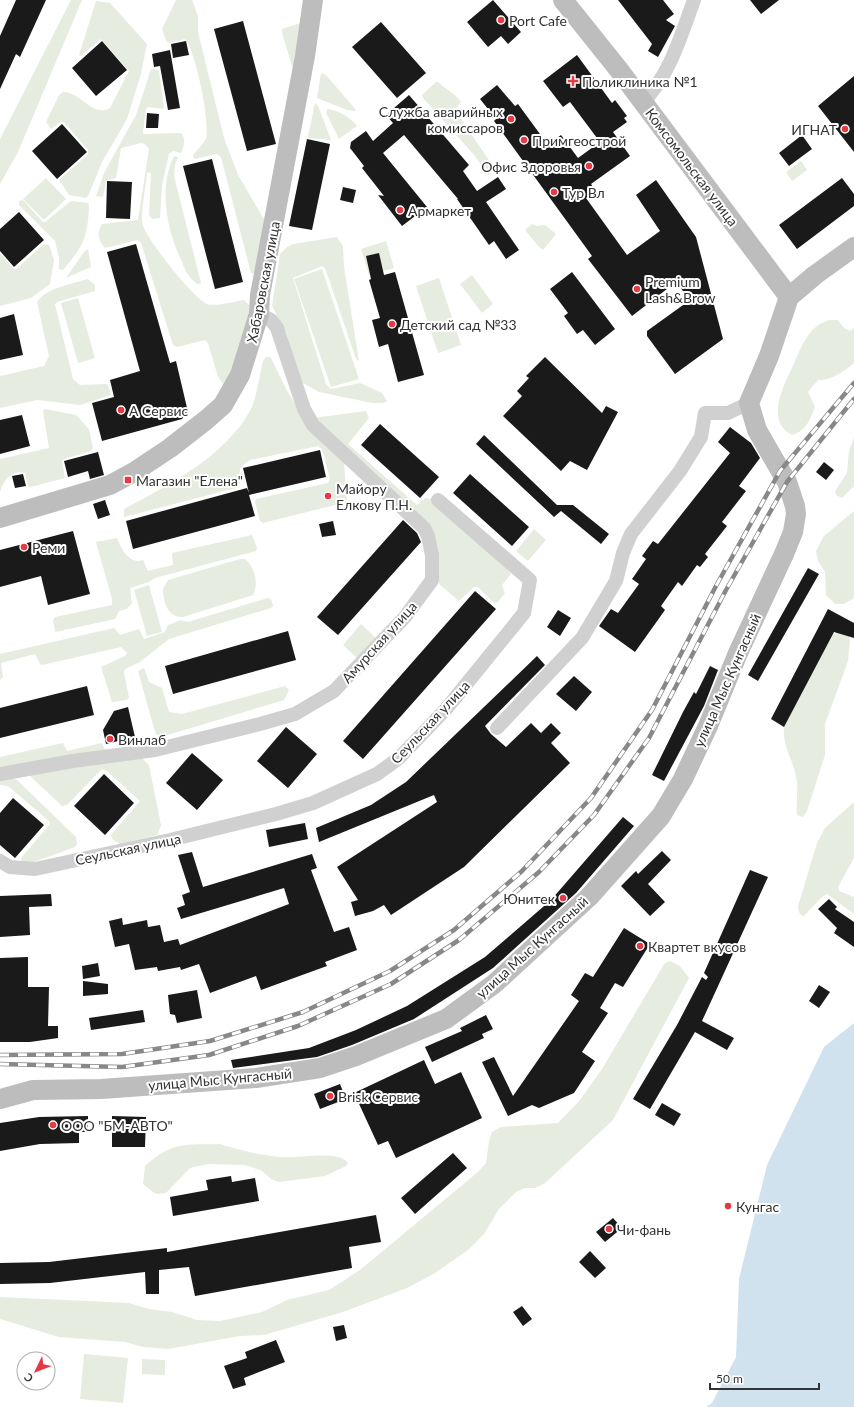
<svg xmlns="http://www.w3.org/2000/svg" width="854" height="1407" font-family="Lato,sans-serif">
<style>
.green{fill:#e6ecdf}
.water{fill:#cfe2ee}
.building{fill:#1a1a1a}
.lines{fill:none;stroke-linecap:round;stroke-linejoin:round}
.street{stroke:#d0d0d0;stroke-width:14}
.secondary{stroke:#bdbdbd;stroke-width:20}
.rail-casing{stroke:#888;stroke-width:4.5}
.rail{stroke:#fff;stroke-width:3;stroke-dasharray:9;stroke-linecap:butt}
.poi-dot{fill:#e63946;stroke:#fff;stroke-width:1.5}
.labels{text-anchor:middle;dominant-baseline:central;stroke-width:4;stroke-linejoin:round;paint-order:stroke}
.poi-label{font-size:14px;fill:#333;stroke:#fff;text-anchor:start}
.street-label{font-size:14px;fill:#333;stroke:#fff}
</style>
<rect width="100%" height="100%" fill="#fff"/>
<path class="green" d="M71,0h11l-64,152 -18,32v-45z
M176,0h16l6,16v16l26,106 14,37 30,51 -12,48 -5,-1 -30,-116 -4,-3 -23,5 -1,-4c4,-5 11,-12 13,-17 4,-16 -10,-86 -21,-99l-16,4 -3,-2 -4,-12z
M96,1l14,2 37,41 -6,30 -14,45 -25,43 -14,34 -2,2 -17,-3 -10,-15 29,-26v-4l-24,-28h-3l-10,7 -5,-7 13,-27 4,-3c18,0 30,26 47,16l19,-37 -28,-32 -20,17 -2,-1z
M301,23l-7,49 -12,-39v-4z
M151,69l8,1 5,38 -1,1 -15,-2 -2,2 -3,24 1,1 37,-1c5,4 3,15 0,20l-8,-2 -4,3 -7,31 -2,33 -8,1 -3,-4 2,-41 -2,-2 -2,1c-1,14 -7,41 -4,53 5,15 51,73 64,78 8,3 29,-3 37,-4l7,7v17l-26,62 -7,-9 -10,-34 -3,-3 -28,7 -4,-2 -32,-102 -3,-3 -33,8c-7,-8 -9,-14 -3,-24l36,-4 11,-71 -4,-5 -4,-1 -20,5 -5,30 -10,3 -3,16 -7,-1 8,-23 32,-58z
M321,73l5,2 30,35 -1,1 -8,-1 -30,-12z
M436,82h2c8,8 16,10 23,20l-6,7 2,4 38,56 -5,6h-2l-13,-19 -52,-58 -1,-3z
M315,103l3,3 13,34 -22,-2 -1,-2z
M328,109c10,1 23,9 29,17l-18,13 -13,-26z
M174,156l4,1 -3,8 -1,11 27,107 -3,1c-8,-4 -13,-14 -16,-22 -15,-31 -24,-74 -8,-106z
M801,161l6,9 -15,11 -6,-9z
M46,178l20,21 -22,21 -21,-21z
M23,200l20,22h2l26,-21 17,2 1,2c-1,33 -6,41 -26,65l-4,-1v-11l-4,-17 -36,-36v-4z
M532,224l4,2 9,-1 11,9 -13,16 -4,-3 -14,-17z
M337,237l6,9 1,21 15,94 -3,-2 -31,-91 -3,-2 -29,12 33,106 5,5 29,-6 22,10 5,8 -3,2h-12l-53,-11 -18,-10 -8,-17 -6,-31 -15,-28 8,-52 7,-7 6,-3z
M386,241l8,27 -25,7 -8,-26z
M44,244l5,1 5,15 -4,24 -19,14 -31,8v-53l14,16h2z
M88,249l3,18 -25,11 18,-26z
M322,269l37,110 -28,8 -37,-108z
M472,275l21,29 -11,9 -22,-29z
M439,278l22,67 -23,8 -22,-67z
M88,279l7,6v6l-38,11 -2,2 18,75 7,6 26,-1 2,1 3,10 -31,10 -43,-5 -37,8v-32l44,-10 5,-10 -12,-54c7,-13 37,-19 51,-23z
M78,298l17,60 -17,5 -17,-60z
M830,320h8l6,8 6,3 4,-3v35c-9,8 -24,18 -36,17l-10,12 7,15c-5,13 -9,24 -23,28 -27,-14 -9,-49 1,-69 8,-18 15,-41 37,-46z
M266,357h4l2,3 14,29 20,32 38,41 3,40 -84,21 -3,-2 -5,-19 1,-3 72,-16 2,-4 -8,-30 -4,-3 -68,14c-12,8 -11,10 -10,23l-4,5 -112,29v-8c45,-24 100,-52 126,-98 6,-10 10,-38 13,-50z
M45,409l31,6 13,14 4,19 -2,3 -27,8 -2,2 3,17 -34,9 -3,-1 -3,-13c-13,-4 -23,9 -25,20v-34l49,-11 -6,-37z
M366,411l3,7 -21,26 69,61 8,-7 7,1 72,64 7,11 -9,11 3,8 -7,9 -4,1 -16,-16h-4l-15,14 -20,-17 -5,-38 -121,-128z
M854,437v49l-12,12 -6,-3 -1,-4 12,-18 2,-22z
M854,511v87l-10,6h-9l-9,-9 -1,-23 -7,-11 -2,-10 8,-15z
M534,529l12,11 -18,21 -12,-10z
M252,535l5,13 -1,3 -101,27 -6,4 -19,6 2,15 -5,6 -8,2 -4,8 -60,13 -2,-12 2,-3 57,-12v-6l-16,-57 21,-4c4,10 12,27 26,22l5,11 25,-6 -1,-12z
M240,559h5c10,8 14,25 8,36l-70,22c-15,1 -20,-15 -20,-28l5,-9z
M149,585l13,47 -15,4 -13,-46z
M268,598l3,1 2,7 -2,2 -102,31 -29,23 -15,7 -1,4 5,24 -2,3 -15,2 -11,-35 24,-11 2,-3 -6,-6 -79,18 -2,-1 -5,-10 -34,9 2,14 -3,3v-26l114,-26 6,7 19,-6 5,10 21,-7 3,-7 13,-5 7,2z
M361,624l15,14 -19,20 -14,-13z
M840,630l8,2 2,6 -2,23 -23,63v31l-18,56 -4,6 -6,-2c-1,-11 1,-23 0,-34 -3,-20 -15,-35 -13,-54l47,-91z
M144,668l5,14 13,6 7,24 13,2 103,-28 4,4 -5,10 -123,37 -5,-3 -3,-9 -15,-54z
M63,743l4,8 35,-8 3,7 -105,22v-15z
M141,757l8,8 12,60 -4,10 -37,9 -7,-4 -2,-5 29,-34 -33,-30 -5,-2 -35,36 -5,1 -32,-30 1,-2z
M12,778l5,2 59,57 1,7 -2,3 -41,15 -12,1 -1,-5 29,-34 -1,-3 -41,-35 -8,-1v-5z
M854,802v56l-16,29 1,4 15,6v17l-27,-20 -4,2 -19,20c-5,-2 -6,-5 -6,-10l19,-63 8,-15z
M670,961l10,5 9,12 -76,142 -69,64 -9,4h-10l-9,4 -17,17 -15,25 -16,16 -33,23 -28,15 -64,24 -79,23 -24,1 -72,13 -25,-2 -18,-5 -66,-5 -59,-18v-22l129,6 20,6 23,3 25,8 23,1 42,-9 25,-12 42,-10 31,-20 118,-98 8,-9 3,-22 3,-9 9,-5 57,-4 22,-23 22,-31 61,-103 2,-3z
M220,1144c20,6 39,11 60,13 15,2 59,-8 68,6l-2,3 -21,10 -46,6 -8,-3 -9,-8 -16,-6 -38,-1 -18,4 -24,25 -8,1 -4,-1 -11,-9 2,-18c27,-25 41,-21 75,-22z
M84,1354l44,4 -5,45 -43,-4z
M142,1359l23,1v15l-23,-1z"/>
<path class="water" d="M854,1023v384h-148l6,-4 24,-46 3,-78 28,-114 57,-118z"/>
<path class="building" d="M16,0h30l-26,57 -4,-3 -16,35v-53z
M493,0l28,32 -13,12 -7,-8 -13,11 -21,-25z
M618,0h45l11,14 -8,6 9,6 -17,31 -10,-6 4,-7z
M750,0h29l-18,14z
M243,21l33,123 -29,7 -33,-122z
M381,22l45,51 -29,25 -45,-51z
M102,41l25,29 -31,26 -24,-28z
M186,41l3,14 -16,3 -2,-14z
M170,50l10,58 -12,2 -8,-44 -6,1 -2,-13z
M577,55l35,48 3,-3 12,16 -3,2 3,4 -14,10 17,24 -39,28 5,7 -10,7 41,57 33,-24 -24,-36 20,-15 40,57 27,102 -48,35 -28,-38v-5l43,-31 -14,-18 -44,34 -44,-57 4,-3 -98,-135 2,-2 -16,-20 17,-14 18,21 3,-2 30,41 13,-10 17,23 22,-16 -30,-40 -7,5 -20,-26z
M854,76v76l-36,-46z
M409,95l60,70 -6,6 14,20 21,-14 8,12 -20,13 33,48 -13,9 -12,-18 -5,4 -32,-46h1l-54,-64 -21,18 44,54 -25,19 -24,-31 6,1 -22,-28 2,-2 -14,-18 1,-6 15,-11 7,10 20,-18 -7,-8z
M147,113l12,1 -1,14h-12z
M62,124l25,28 -30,27 -25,-28z
M802,135l10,14 -23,17 -10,-13z
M307,139l23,5 -18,86 -23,-4z
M212,159l31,123 -28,7 -32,-123z
M842,178l12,16v12l-57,43 -18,-24z
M107,181l25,1 -2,37 -24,-1z
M343,187l13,3 -3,13 -13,-3z
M19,212l25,28 -30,27 -14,-16v-22z
M136,244l34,119 6,-2 12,51 -6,7 -80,22 -10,-38 22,-6 -4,-17 30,-9 -33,-119z
M379,253l5,22 11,-3 29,103 -26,7 -10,-38 -9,3 -7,-27 8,-2 -11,-38 2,-1 -5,-23z
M572,272l43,57 -20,16 -12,-15 -6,4 -13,-18 4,-3 -18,-24z
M14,314l9,41 -23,5v-42z
M545,357l57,56 4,-7 12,6 -31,58 -17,-9 -9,10 -58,-55 19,-20 -5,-5 12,-13 -3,-2z
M22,415l8,31 -30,8v-34z
M380,424l59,53 -19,21 -59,-53z
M730,427l21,16 9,15 -21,28 7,5 -24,31 5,4 -22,28 3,3 -8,10 -3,-2 -15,21 -4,-4 -17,24 4,4 -30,42 -36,-26 12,-17 7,4 21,-29 -7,-5 14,-20 -4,-3 11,-15 5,3 72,-91 -12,-11z
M484,435l73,70h16l36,29 -8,10 -40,-33 -7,6 -78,-73z
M320,450l6,27 -77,18 6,21 -122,33 -7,-28 121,-33 2,5 -6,-25z
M98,452l6,23 -14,4 -2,-8 -20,6 -4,-16z
M824,462l10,8 -8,10 -10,-8z
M23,474l3,12 -11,2 -3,-12z
M470,474l59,53 -17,19 -59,-53z
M105,500l5,15 -12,4 -5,-15z
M403,520l14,13 4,9 -83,93 -21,-18z
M333,521l3,14 -14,2 -3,-13z
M73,531l17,63 -42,11 -7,-29 -41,11v-37z
M808,568l11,6 -61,107 -10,-6z
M475,591l21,18 -133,150 -20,-18z
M828,609l26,14v15l-20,-6 -50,95 -13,-8z
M558,610l13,8 -11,18 -13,-9z
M288,631l8,29 -123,34 -8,-28z
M537,656l8,9 -60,61 6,8 15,13 25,-24 10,10 10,-10 10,10 -10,10 19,20 -106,104 -73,48 -7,-10 -11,6 -18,5 -4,-14 7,-2 -21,-33 100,-65 -3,-7 -115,47 -3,-14 55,-23 35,-23z
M710,666l8,4 -14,36 -40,75 -12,-6 31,-63 11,-20 2,2z
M574,676l18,16 -16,19 -20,-17z
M87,686l7,29 -94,23v-30z
M128,707l7,30 -29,7 -3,-14 11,-19z
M286,727l31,27 -29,34 -31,-27z
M192,753l31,27 -26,30 -31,-27z
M104,774l30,29 -29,32 -31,-29z
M13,798l31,27 -29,33 -15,-13v-32z
M623,817l11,9 -58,67 -83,75 -79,51 -62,26 -35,12 -84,11 -2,-8 78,-12 47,-18 51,-24 78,-49 66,-57z
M305,823l3,16 -39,8 -3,-17z
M662,851l9,9 -23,24 17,18 -15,14 -29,-30 15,-15 2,3z
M192,852l11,35 109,-33 5,14 -6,2 23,62 15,-5 8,23 -32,12 2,4 -66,24 -5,-14 -46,17 -11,-29 -18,6 -1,-3 -22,4 -1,-4 -22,3 -6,-26 -14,3 -6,-26 13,-3 1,7 24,-5 1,7 12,-2 4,17 14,-3 2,6 109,-41 -5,-16 -103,31 -4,-11 8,-3 -3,-10 8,-3 -12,-37z
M750,870l18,7 -66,144 32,17 -7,12 -32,-18 -45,77 -17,-10 44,-74 25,-48 4,3 2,-3 -4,-4z
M51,894l1,12 -23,1 1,28 -30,2v-41z
M829,899l8,8 -2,2 19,13v25l-20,-14 3,-5 -19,-19z
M624,928l26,16 -27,43 -8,-4 -15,25 8,5 -26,39 13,9 -21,32 -35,15 -7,-3 -24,11 -26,-54 12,-5 19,39 66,-95 -8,-6 14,-22 8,4z
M28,957v30h21l-1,39h10v12l-28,4h-30v-84z
M98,963l2,13 -17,3 -1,-13z
M83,981l25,3v10l-25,2z
M819,985l11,7 -11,16 -10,-7z
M197,990l5,28 -25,5 -2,-8 -5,-1 -2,-19z
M143,1010l2,12 -54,8 -2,-12z
M486,1015l7,14 -11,5 2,4 -52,24 -7,-15 37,-16 -2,-3z
M424,1060l11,24 26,-12 21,46 -86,40 -8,-17 -10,4 -24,-52z
M340,1084l6,15 -26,10 -6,-15z
M662,1103l19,11 -7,12 -19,-11z
M88,1116v16h-9v11l-39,1 -40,7v-28l39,-6z
M112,1116l34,1 -1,30h-33z
M453,1153l14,15 -52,46 -14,-16z
M231,1176l1,6 23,-4 4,23 -86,15 -3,-19 38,-7 -2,-10z
M376,1215l5,27 -32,5 3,21 -157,28 -6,-29 -30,3v24h-13l-1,-22 -95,11 -50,1v-21l49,-1 118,-14v4z
M613,1218l9,10 -17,14 -9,-10z
M590,1251l16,17 -11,10 -16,-16z
M522,1306l10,13 -9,7 -10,-14z
M344,1325l3,13 -11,3 -3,-14z
M276,1340l9,22 -41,16 2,7 -13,4 -9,-23 23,-8 -2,-6z"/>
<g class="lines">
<path class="street" d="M643,102c27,-27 38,-67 51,-102
M497,728l85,-90 34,-57 7,-28 8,-19 49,-63 21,-34 4,-24h23l21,-10
M0,774l73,-13 82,-11 105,-26 35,-10 39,-23 71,-74 27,-37v-25l-4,-19 -4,-8 -111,-103 -9,-16 -27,-81 -6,-8 -12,-6
M0,861l10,6 25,2 135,-29 106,-26 37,-11 64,-29 22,-16 47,-49 78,-96 6,-33 -92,-80"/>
<path class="secondary" d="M563,0l56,70 170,227
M0,518l110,-33 24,-13 36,-24 36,-28 17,-15 17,-30 19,-61 1,-19 45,-239 8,-56
M0,1099l33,-9 68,-1 155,-11 64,-10 36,-12 90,-37 48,-35 95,-87 72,-81 22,-37 25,-53 30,-73 46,-99 9,-22 3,-18 -1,-8 -8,-24 -30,-52 -8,-27 20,-47 20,-59 26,-22 39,-28"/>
<defs>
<path id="rail" d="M0,1055l122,-1 88,-13 93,-29 87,-41 64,-41 68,-59 69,-73 61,-88 64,-124 64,-115 74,-88
M0,1064l122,3 87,-12 89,-29 93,-42 68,-44 80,-68 55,-57 55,-77 77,-148 61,-108 67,-83"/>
</defs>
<use href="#rail" class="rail-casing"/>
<use href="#rail" class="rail"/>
</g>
<g class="poi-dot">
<circle cx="501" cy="20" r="4"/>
<path d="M571 75h4v4h4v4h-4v4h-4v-4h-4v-4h4z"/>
<circle cx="511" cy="119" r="4"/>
<circle cx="845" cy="129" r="4"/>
<circle cx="524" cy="140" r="4"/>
<circle cx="589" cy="166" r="4"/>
<circle cx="554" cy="192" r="4"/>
<circle cx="400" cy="210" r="4"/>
<circle cx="637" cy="289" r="4"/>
<circle cx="392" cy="324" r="4"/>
<circle cx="121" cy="410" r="4"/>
<rect x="124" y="476" width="8" height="8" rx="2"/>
<circle cx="328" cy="496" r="4"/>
<circle cx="24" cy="547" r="4"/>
<circle cx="110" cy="739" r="4"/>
<circle cx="563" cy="898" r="4"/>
<circle cx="640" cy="946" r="4"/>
<circle cx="330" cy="1096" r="4"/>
<circle cx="53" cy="1125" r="4"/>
<circle cx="728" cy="1206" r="4"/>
<circle cx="609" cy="1229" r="4"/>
</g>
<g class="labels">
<g class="poi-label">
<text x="509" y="20">Port Cafe</text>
<text x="582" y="81">Поликлиника №1</text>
<text x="503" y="111" text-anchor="end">Служба аварийных<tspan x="503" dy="16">комиссаров</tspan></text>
<text x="837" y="129" text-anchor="end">ИГНАТ</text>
<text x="532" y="140">Примгеострой</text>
<text x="581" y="166" text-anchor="end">Офис Здоровья</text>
<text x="562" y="192">Тур Вл</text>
<text x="408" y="210">Армаркет</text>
<text x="645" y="281">Premium<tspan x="645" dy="16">Lash&amp;Brow</tspan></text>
<text x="400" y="324">Детский сад №33</text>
<text x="129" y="410">А Сервис</text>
<text x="136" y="480">Магазин "Елена"</text>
<text x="336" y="488">Майору<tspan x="336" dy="16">Елкову П.Н.</tspan></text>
<text x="32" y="547">Реми</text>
<text x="118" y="739">Винлаб</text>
<text x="555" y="898" text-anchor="end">Юнитек</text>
<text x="648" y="946">Квартет вкусов</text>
<text x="338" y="1096">Brisk Сервис</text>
<text x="61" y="1125">ООО "БМ-АВТО"</text>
<text x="736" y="1206">Кунгас</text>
<text x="617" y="1229">Чи-фань</text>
</g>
<g class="street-label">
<text transform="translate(692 167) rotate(53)">Комсомольская улица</text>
<text transform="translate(263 282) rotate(-79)">Хабаровская улица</text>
<text transform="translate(379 642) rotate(-48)">Амурская улица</text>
<text transform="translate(727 680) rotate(-66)">улица Мыс Кунгасный</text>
<text transform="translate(430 722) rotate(-47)">Сеульская улица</text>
<text transform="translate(128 849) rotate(-12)">Сеульская улица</text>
<text transform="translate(532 947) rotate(-42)">улица Мыс Кунгасный</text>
<text transform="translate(220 1079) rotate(-5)">улица Мыс Кунгасный</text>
</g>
</g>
<g transform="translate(36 1371) rotate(227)"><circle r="19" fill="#ffffff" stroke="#adadad"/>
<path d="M0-3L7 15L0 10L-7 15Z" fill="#e63946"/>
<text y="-6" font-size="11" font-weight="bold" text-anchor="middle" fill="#333333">С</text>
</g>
<path d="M710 1383v6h109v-6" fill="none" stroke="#333333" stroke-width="2"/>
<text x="716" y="1383" font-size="12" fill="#333333" stroke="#ffffff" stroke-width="3" paint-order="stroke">50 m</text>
</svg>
